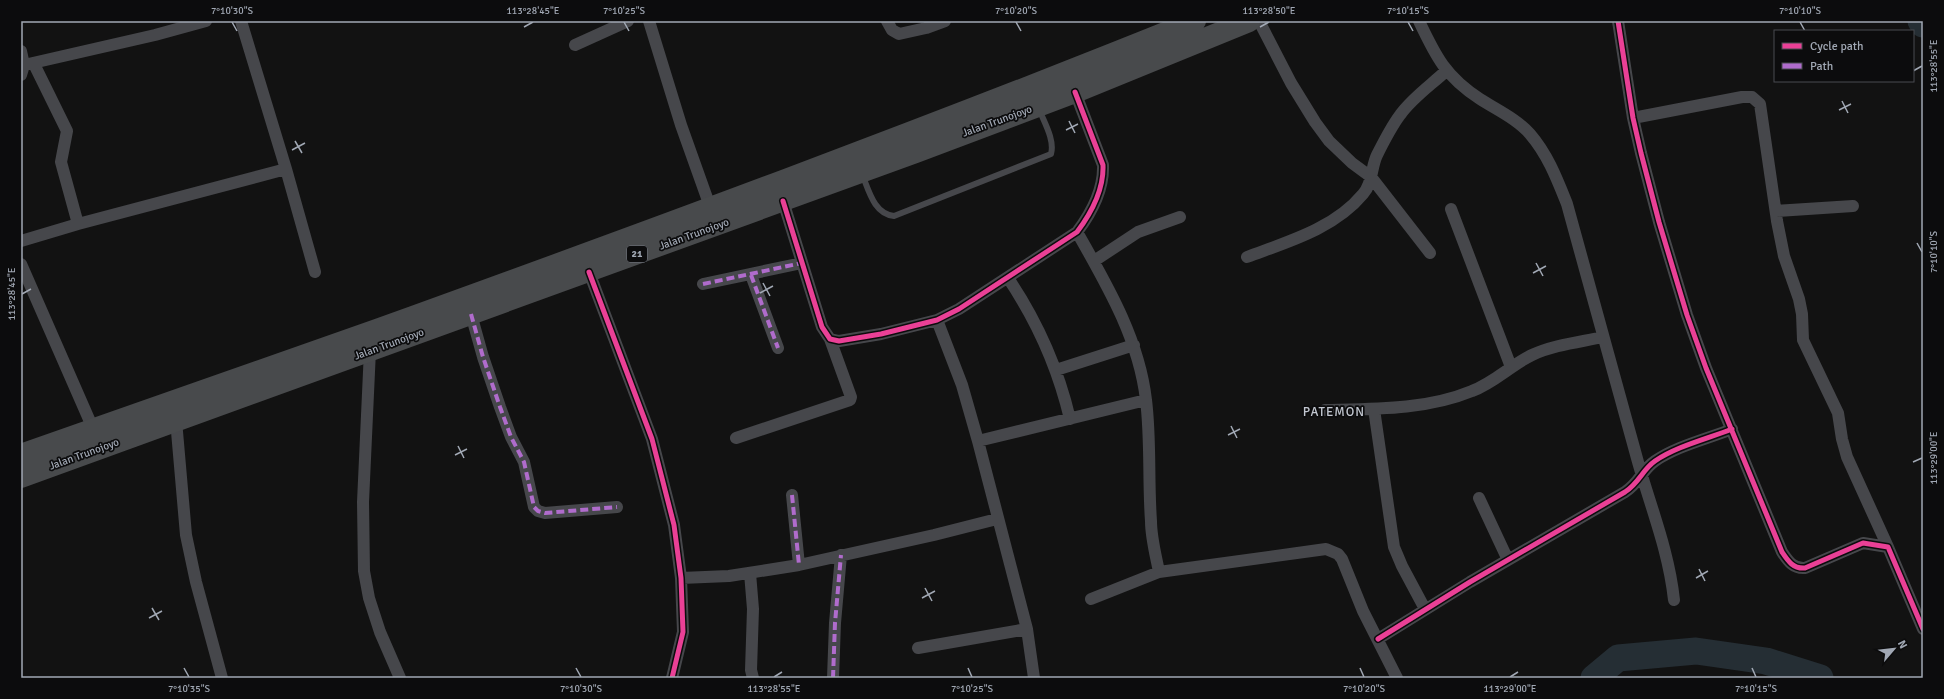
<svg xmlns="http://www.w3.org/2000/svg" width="1944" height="699" font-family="Signika,sans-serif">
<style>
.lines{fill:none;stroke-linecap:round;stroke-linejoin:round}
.river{stroke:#252e34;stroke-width:27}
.lane{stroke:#46474b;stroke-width:6}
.street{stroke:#46474b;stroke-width:12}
.highway{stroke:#484a4c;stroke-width:22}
.quiet{stroke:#b06ccc;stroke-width:4;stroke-dasharray:8 4;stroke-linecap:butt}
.cycleway-casing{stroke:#0c0c0d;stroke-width:8}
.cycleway{stroke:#ea4096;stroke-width:5}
.ticks{fill:none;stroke:#a1a8b4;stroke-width:1.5}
.labels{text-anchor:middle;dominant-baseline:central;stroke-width:3.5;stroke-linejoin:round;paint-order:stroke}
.shield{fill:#0c0c0d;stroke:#747982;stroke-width:1}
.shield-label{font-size:10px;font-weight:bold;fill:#a1a8b4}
.street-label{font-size:11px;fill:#a1a8b4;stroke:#0c0c0d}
.quarter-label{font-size:13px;letter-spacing:1px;fill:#c2c7d0;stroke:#0c0c0d}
.neatline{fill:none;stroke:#a1a8b4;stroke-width:1.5}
.ticks-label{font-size:10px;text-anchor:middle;fill:#a1a8b4}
</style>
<rect width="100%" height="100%" fill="#121212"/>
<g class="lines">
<path class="river" d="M1921,21l2,3
M1594,678l24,-20 78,-7 70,10 54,17"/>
<path class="lane" d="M862,174c7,17 12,40 32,42l157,-62c4,-14 -7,-32 -12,-45"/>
<path class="street" d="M241,21l45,148 29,103
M649,21l32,104 31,87
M887,21l5,9 7,4 27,-6 19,-7
M1259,21l32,62 24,39 14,19 23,22 19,14 59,76
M1419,21c17,36 27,56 61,78 17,11 37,20 50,35 18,21 27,45 37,70 24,86 47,172 71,258 13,46 31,90 36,138
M1618,21l15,97 8,35 18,69 28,93 19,53 76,184c6,9 11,17 23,16l58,-25 25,4 35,82
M575,45l53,-24
M21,51l3,14 -3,10
M34,64l33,67 -6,31 17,62
M24,65l131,-30 51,-14
M1633,118l109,-21h10l8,7 17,117 7,35 15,43 3,15 1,26 35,73 4,26 5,18 41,90
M783,201l39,126 8,12 9,2 42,-7 56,-14 22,-11 118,-77c15,-20 27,-42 26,-67l-28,-73
M1451,209l60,158
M1776,211l77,-5
M1077,232c30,53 62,107 69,168 5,40 2,81 5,121 0,17 5,35 8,51
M21,241l57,-17 208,-55
M1247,257c40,-15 87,-28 116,-63 10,-11 8,-27 14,-39 7,-14 14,-28 23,-40 12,-17 31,-30 46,-44
M1094,261l44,-29 42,-15
M21,264l74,169
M589,272l63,167 22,86 7,53 2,54 -11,46
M751,275l27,73
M1008,278c29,43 50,90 62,141
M703,284l99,-21
M471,314l12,43 17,50 11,30 13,25 10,45 4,4 7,2 72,-6
M937,320l25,65 16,56 49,188 7,49
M370,350l-7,152 1,69 5,27 11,34 20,46
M1056,370l78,-25
M1374,409l20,138 8,19 23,43
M1325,410c49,-1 101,0 147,-19 22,-8 39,-26 60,-36 21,-10 48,-13 71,-18
M176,420l10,115 10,47 26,96
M736,438l114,-38 1,-3 -21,-58
M978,441l168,-41
M792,495l7,70
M1479,498l29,62
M750,573l3,36 -2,61 2,8
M681,578l48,-2 70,-11 135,-30 63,-16
M1091,599l68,-27 167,-23 12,5 4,5 21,52 34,67
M1378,639l92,-57 155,-90c15,-10 17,-22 30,-31 22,-15 52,-22 77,-32
M918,648l109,-19
M833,678l2,-55 6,-68"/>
<path class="highway" d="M21,455c118,-42 237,-83 356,-125 274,-99 548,-200 818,-309
M21,477l895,-325 159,-60 174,-71"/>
<path class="quiet" d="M751,275l27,73
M703,284l99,-21
M471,314l12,43 17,50 11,30 13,25 10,45 4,4 7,2 72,-6
M792,495l7,70
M833,678l2,-55 6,-68"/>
<defs>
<path id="cycleway" d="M1618,21l15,97 8,35 18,69 28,93 19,53 76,184c6,9 11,17 23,16l58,-25 25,4 35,82
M783,201l39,126 8,12 9,2 42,-7 56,-14 22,-11 118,-77c15,-20 27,-42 26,-67l-28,-73
M589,272l63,167 22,86 7,53 2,54 -11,46
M1378,639l92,-57 155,-90c15,-10 17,-22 30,-31 22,-15 52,-22 77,-32"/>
</defs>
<use href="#cycleway" class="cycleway-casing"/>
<use href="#cycleway" class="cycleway"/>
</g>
<path class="ticks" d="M232,22l5,9M624,22l5,9M1016,22l5,9M1408,22l5,9M1800,22l5,9M524,27l9,-5M1260,27l9,-5M1913,71l9,-5M1842,101l6,12M1839,110l12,-6M1069,121l6,12M1066,130l12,-6M295,141l7,12M292,150l13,-7M1917,243l5,9M1536,263l7,13M1533,273l13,-7M763,283l7,13M760,293l13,-7M22,294l9,-5M1231,426l6,12M1228,435l12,-6M458,446l6,12M455,455l12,-6M1913,462l9,-4M1699,569l6,12M1696,578l12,-7M925,588l7,13M922,598l13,-7M152,608l7,12M149,618l13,-7M184,668l5,9M576,668l5,9M968,668l4,9M1360,668l4,9M1752,668l4,9M774,677l8,-5M1510,677l8,-5"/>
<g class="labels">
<rect class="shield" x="627" y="246" width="20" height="16" rx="3"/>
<g class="shield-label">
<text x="637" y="254">21</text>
</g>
<g class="street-label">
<text transform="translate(997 121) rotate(-20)">Jalan Trunojoyo</text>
<text transform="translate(694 234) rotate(-20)">Jalan Trunojoyo</text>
<text transform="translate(389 344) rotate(-20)">Jalan Trunojoyo</text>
<text transform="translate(84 454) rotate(-20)">Jalan Trunojoyo</text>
</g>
<g class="quarter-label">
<text x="1334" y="412">PATEMON</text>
</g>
</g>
<rect width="1944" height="699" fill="none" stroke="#0c0c0d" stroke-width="44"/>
<rect x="1774" y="30" width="140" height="52" fill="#0c0c0d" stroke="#484a50"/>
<rect x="1782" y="43" width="20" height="6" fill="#ea4096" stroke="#484a50"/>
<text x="1810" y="50" font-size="12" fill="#a1a8b4">Cycle path</text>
<rect x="1782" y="63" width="20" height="6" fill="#b06ccc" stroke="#484a50"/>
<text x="1810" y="70" font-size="12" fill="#a1a8b4">Path</text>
<g transform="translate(1894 649) rotate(62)" stroke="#0c0c0d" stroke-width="3" paint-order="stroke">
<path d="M0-3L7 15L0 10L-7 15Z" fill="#a1a8b4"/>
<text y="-6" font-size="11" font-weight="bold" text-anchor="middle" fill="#a1a8b4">N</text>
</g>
<rect x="22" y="22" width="1900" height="655" class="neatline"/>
<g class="ticks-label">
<text x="232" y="14">7°10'30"S</text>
<text x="533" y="14">113°28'45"E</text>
<text x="624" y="14">7°10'25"S</text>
<text x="1016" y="14">7°10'20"S</text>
<text x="1269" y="14">113°28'50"E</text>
<text x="1408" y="14">7°10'15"S</text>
<text x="1800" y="14">7°10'10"S</text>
<text transform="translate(1933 66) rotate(-90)" y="4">113°28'55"E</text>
<text transform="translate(1933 252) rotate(-90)" y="4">7°10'10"S</text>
<text transform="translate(11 294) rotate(-90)" y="4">113°28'45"E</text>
<text transform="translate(1933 458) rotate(-90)" y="4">113°29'00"E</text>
<text x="189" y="692">7°10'35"S</text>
<text x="581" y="692">7°10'30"S</text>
<text x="774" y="692">113°28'55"E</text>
<text x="972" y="692">7°10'25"S</text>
<text x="1364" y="692">7°10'20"S</text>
<text x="1510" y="692">113°29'00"E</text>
<text x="1756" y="692">7°10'15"S</text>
</g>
</svg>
